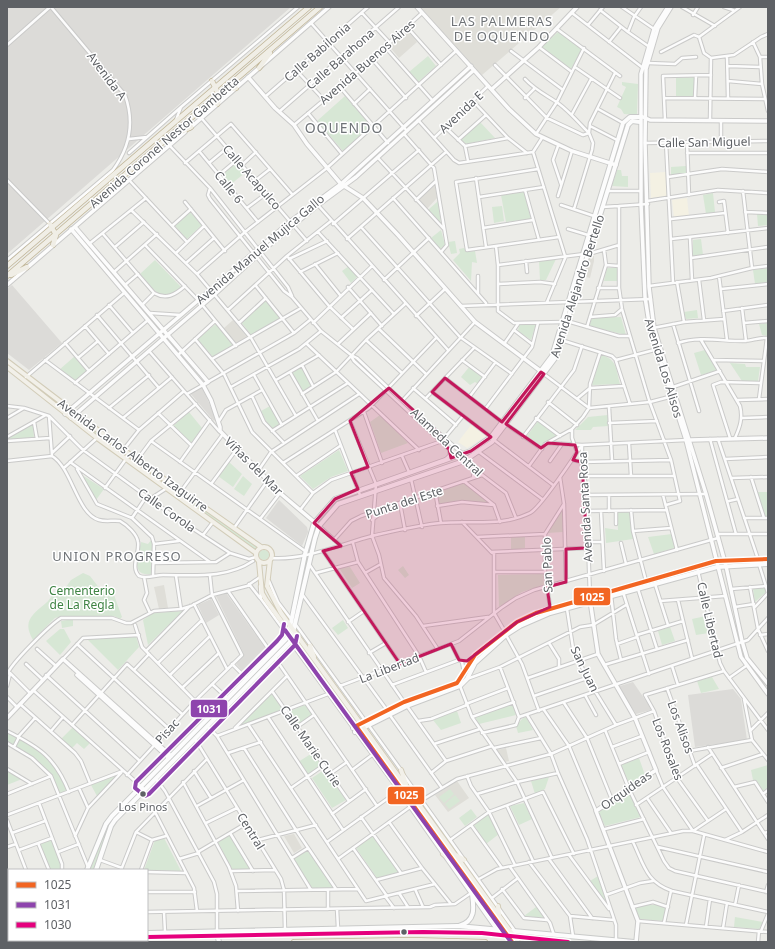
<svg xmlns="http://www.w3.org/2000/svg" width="775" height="949" font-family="'Noto Sans',sans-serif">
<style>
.commercial{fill:#f4f1e3}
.industrial{fill:#dcdbd8}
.education{fill:#dfded8}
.green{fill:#d7e7d5}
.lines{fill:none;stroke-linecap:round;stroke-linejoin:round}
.minor-casing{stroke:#cacac9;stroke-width:4.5}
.tertiary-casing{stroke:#cacac9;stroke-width:5.5}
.secondary-casing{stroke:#c9cac9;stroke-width:6}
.primary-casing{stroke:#d2ccb8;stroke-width:6}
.trunk-casing{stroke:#c1b698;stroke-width:6}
.minor{stroke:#fcfcfc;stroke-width:2.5}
.tertiary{stroke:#fcfcfc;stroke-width:3.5}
.secondary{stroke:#fcfcfc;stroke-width:4}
.primary{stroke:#f2f0e9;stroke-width:4}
.trunk{stroke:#f0eee6;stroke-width:4.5}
.bus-1-casing{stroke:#fff;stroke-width:7}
.bus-2-casing{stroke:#fff;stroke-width:7}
.bus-3-casing{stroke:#fff;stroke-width:7}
.bus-1{stroke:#f26522;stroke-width:4}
.bus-2{stroke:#8e44ad;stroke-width:4}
.bus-3{stroke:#e5007d;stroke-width:4}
.marked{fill:#c2185b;fill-opacity:0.2;stroke:#c2185b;stroke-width:3;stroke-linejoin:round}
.bus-dot{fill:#5e6165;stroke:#fff;stroke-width:1.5}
.labels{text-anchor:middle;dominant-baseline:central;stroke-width:3;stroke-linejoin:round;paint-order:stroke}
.bus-label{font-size:11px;fill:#5e6165;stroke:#fff}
.street-label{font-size:12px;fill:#5e6165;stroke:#fff}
.park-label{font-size:12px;fill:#3e8343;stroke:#fff}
.neighbourhood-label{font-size:13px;letter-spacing:1px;fill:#6f7377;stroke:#fff}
.quarter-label{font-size:14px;letter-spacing:1px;fill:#6f7377;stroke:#fff}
.line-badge{stroke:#fff;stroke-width:1.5}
.badge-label{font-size:11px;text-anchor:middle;font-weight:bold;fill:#fff}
</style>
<rect width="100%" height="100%" fill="#ecece8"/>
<path class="commercial" d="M666,172l1,24 -16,2 -1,-25z
M687,198l2,18 -15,2 -2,-18z
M471,425l15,11 -19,12 -9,-6z"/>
<path class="industrial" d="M7,7h284l-284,247z
M12,285l50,58 -33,27 -22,-17v-64z
M202,387l14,32 -2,2 -24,-28z
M279,500l28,27 1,5 -6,14 -36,-28z
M226,593l42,59 -21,22h-2l-9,-10 8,-10 -28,-58z
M211,599l8,16 -13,8 -8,-18z
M633,682l15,22 3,6 -15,4 -16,-26v-2z
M733,689l8,10 6,41 -52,7 -7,-52z"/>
<path class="education" d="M420,7h141l-79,68z
M407,30l10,12 -18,16 -10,-12 8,-5v-3z
M435,185l2,13 -10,11 -8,-10z
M594,256v5l-4,17 -7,-2 5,-18z
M233,320l14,17 -11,7 -13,-15z
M164,585l4,23 -9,1 -5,-22z
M506,748l3,13 -4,1 -8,-12z
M457,781l12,17 -21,14 -13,-17z
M294,834l8,14 -8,5 -10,-17z"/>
<path class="green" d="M559,31l23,18 -11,20 -29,-22z
M428,56l8,10 -18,16 -9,-10z
M694,77v19h-18v-18z
M622,82l16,2 -1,31 -13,-1 -3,-5 -4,-2 9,-20 -4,-2z
M345,96l26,30 -28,25 -26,-30z
M480,122l15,16 -28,6 -7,-4z
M237,162l9,10 -16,13 -8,-10z
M686,166l1,8 -16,2v-9z
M617,170h4l1,6h6v11l-16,-1z
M524,192l7,27 -25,3 -5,-27z
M713,193l2,19 -9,2 -3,-19z
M438,198l3,27 -13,-15 9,-8z
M502,206l2,15 -10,2 -2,-16z
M190,212l12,13 -15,14 -12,-13z
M757,214h11v11l-10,1z
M441,230l4,15 -5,4 -9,-11z
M701,239l2,16 -10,1v-16z
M455,241l2,12 -6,1 -3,-12z
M464,248l4,4 7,-1 2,12 -5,-1 -1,19 -18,-21 7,-7 -1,-4z
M556,259l-10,21h-6l-1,-19z
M155,260l27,28c-23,15 -26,3 -42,-14z
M349,266l9,10 -7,7 -9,-12z
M607,268h11v13h-14z
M768,268v14l-13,2 -2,-14z
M266,300l15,20 -29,16 -11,-14z
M697,310l1,8 -12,1 -2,-7z
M621,317l5,18 -37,-9 3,-8z
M768,323v13l-6,-1 -3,-11z
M216,324l18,21 -21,12 -16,-18z
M536,324l-5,16 -13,-9 1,-6z
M705,350l13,20 -17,5 -7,-22z
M601,355c16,4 15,14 19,29l-28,1z
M75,356l13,15 -13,11 -16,-12z
M7,363l125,95 126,89 -3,4 -160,-117 -88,-69z
M730,363l15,1 1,3h14l-2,14h-16z
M470,366l14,11 -6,7 -3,-2 -5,3 -9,-8z
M302,367l9,19 -9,6 -10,-19z
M270,406l10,18 -7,5 -6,-6 -6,-12z
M189,412l13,16 -11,15 -18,-17z
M380,415l28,28 -27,10 -11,-31z
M608,415l1,11 -16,1 -2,3h-16l13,-13z
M538,421l19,15 -11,5 -5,5 -14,-10z
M33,423l1,15 -26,1v-1z
M339,450l9,21 -17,6 -18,12 -13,-13z
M229,462l13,12 -9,13 -15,-11z
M82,475l22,14 -8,11 -13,-24z
M243,476l9,8 -8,12 -10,-7z
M464,483l30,22 -32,-5 -23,4 -1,-12z
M757,492h11v25h-3z
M563,508v24l-16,1z
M617,511h13l3,28 -27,4 -1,-15 13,2z
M672,534l3,14 -21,6 -6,-17z
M525,536v12l-14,2v-13z
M152,539v35c-23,3 -13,-19 -11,-32l7,2z
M259 555a5 5 0 1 1 10 0a5 5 0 1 1-10 0Z
M403,566l6,9 -4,3 -7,-8z
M350,567l10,16 -8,5 -13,-20z
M83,573l7,3 10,13 10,1 4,5 8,22 -2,2 -6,-3 -16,1 -36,-1 -7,2 -22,22c-11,-19 -1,-25 13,-37 6,-5 4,-8 13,-13l4,1 8,-11z
M543,574l1,11 -22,7 -23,15 -1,-32z
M764,587l2,5 -11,10 -2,-13z
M183,611l-35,34 -5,-25 10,-7z
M706,616l3,17 -13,2 -4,-16z
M73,619v7l-11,2 -1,-7z
M343,620l5,8 -10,7 -6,-7z
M670,627l5,14 -13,4 -4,-14z
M60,629h4l7,13 -11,13 -14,-14z
M136,636l3,11 -21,23 -32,-32z
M712,677l7,12 -18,4 -4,-12z
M271,693l12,16 -44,17z
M513,704l3,11 -37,9 -4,-7z
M305,705l8,11 -14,9 -9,-14z
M457,711l4,12 -20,7 -8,-10z
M526,717l7,13 -15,3 -2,-7 6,-7z
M73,727l17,16 -6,6 -7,-6 -5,5 -11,-9z
M7,732l11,6 -4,8 -7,-3z
M20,738c27,17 35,24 48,53l-8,3c-10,-26 -22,-34 -45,-48z
M314,752l9,12 -16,11 -9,-13z
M639,758l6,17 -15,10 -9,-20z
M768,765v22l-5,4 -7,-11h-3l-2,-10z
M7,770l15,9 -15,6z
M324,770l22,30 -14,8 -20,-30z
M118,775l-21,21 -6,-11z
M549,777l-4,12 -10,5 -4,-13z
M450,789l4,5 -10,9 -5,-6z
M628,791l13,26 -36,9 -7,-15z
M455,795l5,6 -11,8 -4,-5z
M524,803l8,16 -13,6 -9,-19z
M471,809l6,8 -12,9 -6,-8z
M489,814l10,20 -13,10 -12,-19z
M106,829l2,1 -14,40h-4z
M229,835l22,35h-19l-14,-28z
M372,835l27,37 -22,6 -21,-30z
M164,838l17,33 -37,-1 11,-30z
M51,839l10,24v7h-11l-10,-26z
M307,850l27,38h-22l-19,-29z
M598,876l10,29 -18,-24z
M643,905h14l10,4 -3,12 -25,-2 -5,-11z
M536,907l9,11 -21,-2z
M735,917l28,5 -4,7 -25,-2z
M7,938l2,2h49l-1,2h-50z"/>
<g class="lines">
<defs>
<path id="minor" d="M622,7l32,22
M682,7l33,19
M724,7l9,3
M600,10l28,22 20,14
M362,13l28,30
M572,13l71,55
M693,15l5,-8
M311,23l96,108
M588,25l15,-18
M407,27l34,38
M557,29l63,47
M628,32l6,-15 7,-10
M699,37l5,16 7,5 23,-3 27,-18 7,-3
M609,42l12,-15
M753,42l7,15 2,27 6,27
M7,45l43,-38
M385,47l48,54
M539,47l33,25
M511,51l52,39
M661,52l33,-17 5,2 41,-30
M727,56l1,42
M760,57h8
M372,59l34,39
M648,63l27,1 7,-6 14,-1
M495,65l52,53 36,17 6,-2c-10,-10 -19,-21 -31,-30 -12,-8 -23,-13 -33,-24
M728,66l32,1
M575,67l45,31
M296,70l28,30
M728,81l34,3
M340,87l48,56
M266,96l102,-89
M525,98l9,-9
M664,98l101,1
M695,98l1,-22
M473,101l35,37 19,15
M354,104l16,-15
M598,109l25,14
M280,111l119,-104
M197,113l110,128
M308,113l34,41
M572,114l19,-35
M710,119l1,-61
M176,120l5,-13 117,-100
M418,120l36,40 5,3 74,-11 9,-14
M665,120l-2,-44 48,-1
M294,125l62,-52 66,-60
M590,126l27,14
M445,127l20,19 43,-8
M404,134l30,34 13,77 -6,7
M536,134l21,-32 27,-54
M434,138l54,-52
M129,139l18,-2
M458,140l28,-25
M666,142l7,141
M687,142l2,53
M721,142v-20
M645,143l123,-2
M169,145l41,43 78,99 4,9
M465,146l3,15
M558,146l-5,14 8,24
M199,151l59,71
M533,152l32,104
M129,153l52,-46
M687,153h81
M378,158l66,71
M185,163l46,-39 61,70
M209,163l18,-15
M242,165l14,-13
M538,169l-82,13 11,68 92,-13
M219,175l19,-16
M668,177l54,-8 46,3
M476,178l10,69
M7,180l43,44
M129,180l58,62
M256,180l14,-11
M210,188l-2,7 2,4 74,92 8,6 29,34 30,24 6,3 45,43 61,53 1,7 42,32 10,25
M525,190l14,50
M607,191h34
M743,191l9,77
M558,196l14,-45
M479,197l65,-10
M393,198l93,105
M416,200l20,-19
M647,201l71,-11 50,3
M185,202l40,49
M719,202l5,-1 4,32
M317,204l131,146
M561,205l33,11
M619,206l29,-2
M602,207l17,-1v82l3,21 27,91 22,60 9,41 -14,4
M247,208l20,-15
M574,209l18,-59 1,-7 -4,-10 1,-10 25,-50
M131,210l66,64 54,64 45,78
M745,212l23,1
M671,219l54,-6
M333,224l86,-74
M172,226l19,-17
M361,227l99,110 52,37
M483,228l50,-8
M568,229l20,6
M318,232l76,82
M103,234l51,59c12,7 21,2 31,-7
M690,238l2,42
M347,239l99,-87
M671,239l97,-11
M89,244l57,-46
M145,245l54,56 37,45
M496,246l2,19v46l16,12 49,-1
M115,247l29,-25
M176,253l28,-27
M287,256l42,50 24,23
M691,258l77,-11
M289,259l38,-18
M7,260l106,-90c17,-23 22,-47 12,-75l-74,-88
M526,261l1,11
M186,263l28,-25
M315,264l25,31
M498,265l94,-12 27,-8
M606,265l13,1
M114,272l43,-38
M300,272l38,-19
M197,274l48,-42 82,-64 129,-117
M719,276l8,64
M384,280l45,-42
M699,280l5,40
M677,282l7,40
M498,284l42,-2 15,2
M125,285l13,-11
M256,286l38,47
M649,286l62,-8 41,-10 16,-2
M348,287l34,39
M598,288h21
M721,289l47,-5
M478,293v-17
M547,302l19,-46
M109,305l24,28
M142,305l12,-12
M461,306l190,-7
M742,308l4,33
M228,310l59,-54 44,-35
M723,311l45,-6
M150,313l31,2
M97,315l62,73
M416,316l29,-27
M590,317l25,-2 7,-6
M341,318l31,-28
M567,321l52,15h10
M239,323l27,-25
M313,323l59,-57
M744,323l24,-2
M673,324l26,87
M85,326l24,28
M587,327l19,-62 -2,-15
M653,328l31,-6 40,-3
M379,329l47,45
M514,330l18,14
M195,339l29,35 28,58 61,61
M366,340l36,33
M561,340l51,16 4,4 42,-11
M701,340l39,66c3,12 0,21 -5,32
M65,343l24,28
M678,343c21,-7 43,-2 65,-2 9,0 16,-4 25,-3
M307,344l112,106
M338,344l33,-31
M504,344l14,-20
M149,351l70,80
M178,355l37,-34
M351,356l3,5 95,88 1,6 -4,4
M78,358l20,-17
M212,359l89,-51
M45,360l94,70
M462,360l23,17
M714,360l49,1
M616,361l14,43
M302,365l11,21
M290,372l28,49
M544,374l45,34 61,-6 23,-6
M254,375l28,50
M26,377l98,-84
M445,378l57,44
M276,380l43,-25
M208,382l86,-49 16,-13
M75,383l73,-63
M231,387l68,-38 22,-18
M673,387l47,-16
M413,388l43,37
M432,392l59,45
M187,394l16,-9
M302,394l34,-22 30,-32 39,-36
M252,396l12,26 20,21
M470,396l25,-33
M426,398l48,-50
M578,398l12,-10 33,-2
M759,399l8,-61
M737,400l31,-1
M402,401l73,-79
M548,402l29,23
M7,406l17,2 25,8 34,34 89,65 58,38 19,6 7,-2
M609,407l3,53
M109,408l40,-33
M486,408l46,-61 6,-24
M364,412l18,51
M158,413l33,32
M49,416l3,40c20,12 25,58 47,64 7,2 14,0 21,1 7,4 17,13 18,21 2,11 -8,25 1,34 8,3 16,-1 24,-1 31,0 63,4 90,-14
M7,418l17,-10
M123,418l49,-41
M536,418l24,18
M742,418l26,-1
M219,421l7,-11 36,-20
M350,421l26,63 -4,52 7,19 5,23 32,38 21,32
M34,422l3,17
M609,423l48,-2
M506,424l36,25
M572,429v9l5,14
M335,430l25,65
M272,431l76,-48
M7,437l39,-22
M523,437l51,-67 8,-24
M730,438l-17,-53 8,-3 39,1
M710,439l26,95
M718,439l40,120
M494,440l59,45
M7,441l43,-3
M151,441l154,110
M548,443l34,2 105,-5
M629,443l2,33
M582,446v25l4,13 4,113
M479,452l63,47
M52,453l18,-17
M120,454l19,-24 45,-39
M402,456l7,16
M725,459l43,-2
M573,460l9,2 89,-2
M7,461l45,-5
M550,461l12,-17
M70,462l140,100
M180,462l30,-42
M283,463l86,-55 67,-70
M134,464l17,-23 45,-37
M529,466l16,-22 27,-15 11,-12 6,-9 1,-24 10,-31
M65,467l32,-29
M77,469l20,35 35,14 20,19 2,7 -1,32
M258,471l13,-19 88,-58
M296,476l44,-30
M583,476h91
M560,477l4,27 2,78
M751,477l13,41
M473,478l1,-9
M731,478l37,-1
M411,479l11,48
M465,482l29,23 6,17
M211,484l26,-35
M105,488l21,-29
M181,491l42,-57
M435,491l6,32
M586,495l120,-1
M609,495v16
M663,495l14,55
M150,499l17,-11 4,-4
M729,501l9,-2
M400,503l5,27
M437,506l25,-4 32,3
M300,510l13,-17 18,-13 111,-39 21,-25
M631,510l2,21 13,50
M586,511l81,-1
M601,511l3,60
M616,511v13
M132,518l14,-21
M744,518h24
M260,519l20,-26
M372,520l15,-12
M462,522l30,31
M319,526l22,20
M234,528l34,-48
M633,531l38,-3
M717,534h51
M203,535l10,-13
M477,537l68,-3
M334,540l17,-19 10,-5 121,-41
M587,542h15
M353,543l5,19 61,94 7,16
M621,543l5,21
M154,544l25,-3
M323,551l77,113
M491,552l96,-4
M494,552v61l11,19
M271,558c31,3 71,-14 101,-22 22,-5 46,-11 69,-13 30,-3 61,4 89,-10 10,-5 44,-56 52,-68
M154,563l62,-1 14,-9
M309,564l95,138
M759,564l9,29
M697,567l23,96 4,8 44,59
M495,572h50
M316,573l42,-11
M365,573l16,-9
M176,576l5,33
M144,577l3,16 -3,7 6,13
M269,581l9,21 13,17
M249,584l11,14
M655,584l13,41
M260,586l1,13 27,37
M750,587l8,42 10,22
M638,589l19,60
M731,589l35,-3
M228,591l44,63
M623,592l26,82
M302,594l85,116
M611,595l5,44 5,21
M678,600l14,58
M660,601l65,-5
M194,604l33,65
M550,607l-5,-35v-38l19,-30
M735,607l19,-3
M755,607l13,-14
M567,609l6,39 14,30 29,47
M348,622l16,-11
M135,625l7,22 53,54
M296,625l105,145
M423,626l65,-9
M506,635l16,29 17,47
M637,635l46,-14
M760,635l8,-1
M290,641l104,143
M549,643l10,16v8
M77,644l92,85
M451,644l8,16 3,2 2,10
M617,644l20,-7
M37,649l19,17
M146,651l44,-45
M369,653l17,-10
M275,658l102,148
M63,659l20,-21 56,-3
M158,663l44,-43
M26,664l16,15
M232,664l15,15
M604,665l84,-25
M672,666l6,19
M134,670l15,-16
M10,673l20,20
M7,675c3,-11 44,-51 54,-57h51l14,5h5l23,-12 27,-2 10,-3 21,-11 35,-9 13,-9
M46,675l94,86
M170,675l40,-39
M528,678l70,-24
M729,678l17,-12
M467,679l33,-12 80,-40 13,-2 33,-20
M212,684l16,15
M392,685l67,-25
M7,686l3,-12
M340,686l119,-45 42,-33 15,-10 18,-8 184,-52
M460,686l12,31 45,65 35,76
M182,688l37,-35
M667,688l28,78
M33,690l112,100
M272,691l77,110
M585,695l11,20
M534,696l53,-18
M7,697l10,10
M744,699l8,41 16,20
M564,703l23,35 25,62
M20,704l55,49 6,8 9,22
M466,704l42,-16
M407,706l39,55
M544,710l25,36 27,65
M389,714l53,74
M527,715l24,39 7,19 29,66 29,86v15
M268,717l75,113
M472,717l42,-15
M519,717l229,-77 20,-22
M418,721l13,-2 36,-14
M248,724l118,177 69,-17
M72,725l55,-61 55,50
M207,726l10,10 94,154
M297,727l17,-12
M235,728l52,-52
M605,730l24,59 35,72 5,7 6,3 93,21
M7,731c32,16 48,26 62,61
M51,731l12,-14
M750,731l18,-18
M482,733l34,-8 3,-8 -19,-50
M217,736l111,-42
M18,737l17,-19
M195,739l86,140 3,11 1,40
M7,743l25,15 19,18 37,91
M434,744l46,-15
M14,747l5,-10
M612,747l30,-11
M708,747l60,92
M244,748l52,82 40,59
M494,748l47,-10
M689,751l63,-11
M228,753l33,-11
M619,764l30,-12
M697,765l45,67
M721,768l42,-14
M7,769l25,15
M352,770l20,-15
M656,770l7,17 30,44 33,-22
M194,771l17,27
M431,773l15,-12 46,-15
M330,774l17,-12
M403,774l112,157
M127,775l68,-74 47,-46 -30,-60 -2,-19
M467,776l4,10 18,26 26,53
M156,779l9,12 49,91 3,12v37
M183,782l46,85 7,19 2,25
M734,787l21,-5 13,20
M79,788l9,20
M291,788l33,-23
M398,790l98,139
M7,794l44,-18
M477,794l40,-12 41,-9
M763,794l5,-4
M647,798l24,35
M422,800l35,-21 94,-25 65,-29 38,-14
M39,803l23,61v6
M636,805l76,-51
M197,806l47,-26
M507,806l26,55
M155,812l39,76 3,23
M332,814l34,-25
M7,815l116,-44
M361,817l40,56
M7,820l19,50
M708,821l-31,-43 -23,-67 -9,-16 79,-24
M389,822l33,46 29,36
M206,823l31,-15
M471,825l31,43
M605,829l39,-10
M136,832l16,8
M12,833l33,-12
M230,833l23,38
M764,833l4,-1
M75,836l13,-28 33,-35
M258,840l58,-15
M450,840l39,-28 54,-20 31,62
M725,840l17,-8 26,-17
M327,842l71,-51
M633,842c11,23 13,40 39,49l96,21
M38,843l11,27
M7,847l9,-3
M658,847l110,25
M353,848l34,48
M19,850l33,-12
M58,852l21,-8
M198,852l49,-29
M569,855l40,54
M292,858l16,-10
M179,859l20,-6
M338,859l72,-52
M549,859l43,59
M100,860l22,8
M529,862l41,54 3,20
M510,867l40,56 4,12
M121,870l15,-38 70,-72
M141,870l11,-30 14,-4
M231,871l44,-1
M147,872l39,1
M479,879l18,-10 186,-38h10l75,21
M376,880l46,-12
M415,889l8,18
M502,889l22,29 23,2
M328,890v19
M237,891l121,-2
M147,892h48
M766,892l2,-7
M399,893l9,14
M606,895l34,-12 13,-2
M385,896l9,12
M492,898l26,-20
M735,905l4,-20
M632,907l21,-5 15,5
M337,909l1,19
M147,912l283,-5 5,-2 20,-1 16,-11
M164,912l1,20
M570,916l44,4
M638,921l130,11
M664,923l7,-32
M686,925l18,-89
M706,927l4,-28
M723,928l4,-25
M761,931l7,-17
M758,942l1,-11"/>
<path id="tertiary" d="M417,7l92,102 27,25 36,17 44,14
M668,7l-14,22 -13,45v130l4,93 5,32 36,111 55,217 27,37
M671,7l-13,21 -12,41 -1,74 4,144 5,41 52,166 20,72 16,75 5,17 21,26
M248,77l27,31 19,17 13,19 34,40 22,14 35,37 77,87 67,50
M492,89l47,-42 38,-40
M643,117l7,3 118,1
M190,128l139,-121
M75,227l133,155 -5,3
M71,229l132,156 8,15 9,27v4l60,62 39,33
M7,285l178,-153
M65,414l226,-193 50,-37 130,-118
M71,418l144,-124 46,-42 57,-47 38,-28 118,-107
M690,440l78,-2
M590,600l8,54 37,64 21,52 -60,41 42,110 -2,21
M77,675l92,83
M7,718l56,-59 108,97"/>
<path id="secondary" d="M353,728l51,-26 53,-19c8,-9 10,-20 18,-28l42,-33 19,-9 180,-52 52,-2
M355,732l52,-26 53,-20 7,-7 8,-16 31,-28 14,-9 30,-13 167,-46 51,-3
M87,870l19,-46 6,-8 176,-179 17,-83 9,-31 21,-24 136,-48 20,-14 61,-81 71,-233 7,-6h10
M96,870l15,-44 4,-6 176,-179 24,-103 4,-12 19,-22 126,-43 28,-19 64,-85 72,-232 4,-4 8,1
M459,926c17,-5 15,-18 13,-32
M147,933l311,-7 176,16
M217,934l2,8"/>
<path id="primary" d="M7,361l130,99 124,87
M7,367l90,71 159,115
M256 555a8 8 0 1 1 16 0a8 8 0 1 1-16 0Z
M270,560l-3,26 14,27 237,329
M259,562l3,31 4,7 246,342
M310,646l4,11
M401,770l5,14
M393,779l5,12
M443,854l10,7
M456,855l8,5
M498,906l1,9
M59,942l1,-2
M72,942v-2"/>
<path id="trunk" d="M259,68l11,-15
M212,81l8,16 -3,7
M224,90l12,-2
M173,136l18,-9
M50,224l6,11 -3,10
M7,266l302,-259
M11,275l16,-8
M7,276l313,-269
M7,932h2
M7,936h2
M147,937l276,-5 59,1 86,9
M294,942l117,-2 74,2"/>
</defs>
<use href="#minor" class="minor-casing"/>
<use href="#tertiary" class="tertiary-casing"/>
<use href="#secondary" class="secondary-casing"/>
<use href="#primary" class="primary-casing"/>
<use href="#trunk" class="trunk-casing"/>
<use href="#minor" class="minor"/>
<use href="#tertiary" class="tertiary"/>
<use href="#secondary" class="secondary"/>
<use href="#primary" class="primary"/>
<use href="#trunk" class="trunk"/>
<defs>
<path id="bus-1" d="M512,942l-156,-216 48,-24 53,-19 18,-28 42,-33 19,-9 180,-52 52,-2"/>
<path id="bus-2" d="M284,624l-2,11 -5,6 -141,141 -1,6 10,8 4,-2 146,-149 2,-9
M285,630l226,312"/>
<path id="bus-3" d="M147,937l276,-5 59,1 86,9"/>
</defs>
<use href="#bus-1" class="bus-1-casing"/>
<use href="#bus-2" class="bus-2-casing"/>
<use href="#bus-3" class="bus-3-casing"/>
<use href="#bus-1" class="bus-1"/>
<use href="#bus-2" class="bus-2"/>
<use href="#bus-3" class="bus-3"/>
</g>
<path class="marked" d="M541,372l3,2 -38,50 35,24 7,-5 27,2 2,7 -4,8 9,2 5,86 -21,1v33l-19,5 3,20 -33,15 -50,39 -8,-1 -8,-16 -51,20 -77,-113 18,-5 -27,-23 21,-24 23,-10 -7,-16 17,-6 -18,-46 39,-33 55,50 -3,4 8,7 2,9 20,-7 20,-14 -59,-45 13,-14 57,44z"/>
<g class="bus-dot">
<circle cx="143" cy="794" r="3.5"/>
<circle cx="404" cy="932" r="3.5"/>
</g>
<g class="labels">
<g class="bus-label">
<text x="143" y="806">Los Pinos</text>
</g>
<g class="street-label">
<text transform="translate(317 52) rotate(-41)">Calle Babilonia</text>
<text transform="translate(340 59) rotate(-41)">Calle Barahona</text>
<text transform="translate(367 62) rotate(-41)">Avenida Buenos Aires</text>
<text transform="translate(107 76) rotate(53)">Avenida A</text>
<text transform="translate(461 112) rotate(-43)">Avenida E</text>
<text transform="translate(164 142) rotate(-41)">Avenida Coronel Nestor Gambetta</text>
<text transform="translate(704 142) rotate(-1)">Calle San Miguel</text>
<text transform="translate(252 177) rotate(49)">Calle Acapulco</text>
<text transform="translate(229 187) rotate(51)">Calle 6</text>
<text transform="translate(260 249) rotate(-40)">Avenida Manuel Mujica Gallo</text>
<text transform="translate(577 286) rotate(-72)">Avenida Alejandro Bertello</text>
<text transform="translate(664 368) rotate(73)">Avenida Los Alisos</text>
<text transform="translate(447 442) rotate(43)">Alameda Central</text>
<text transform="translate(133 455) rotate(36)">Avenida Carlos Alberto Izaguirre</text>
<text transform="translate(254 466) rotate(45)">Viñas del Mar</text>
<text transform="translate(404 502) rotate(-18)">Punta del Este</text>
<text transform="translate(585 507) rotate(-93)">Avenida Santa Rosa</text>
<text transform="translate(167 510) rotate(35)">Calle Corola</text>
<text transform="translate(547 565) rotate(-92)">San Pablo</text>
<text transform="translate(710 620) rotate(77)">Calle Libertad</text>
<text transform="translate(389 668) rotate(-21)">La Libertad</text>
<text transform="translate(585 669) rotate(64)">San Juan</text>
<text transform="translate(681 727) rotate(70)">Los Alisos</text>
<text transform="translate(167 731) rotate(-48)">Pisac</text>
<text transform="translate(311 746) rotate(55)">Calle Marie Curie</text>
<text transform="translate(668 749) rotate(69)">Los Rosales</text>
<text transform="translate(626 790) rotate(-35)">Orquideas</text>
<text transform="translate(251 831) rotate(58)">Central</text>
</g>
<g class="park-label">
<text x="82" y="590">Cementerio<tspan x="82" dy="14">de La Regla</tspan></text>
</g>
<g class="neighbourhood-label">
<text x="502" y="21">LAS PALMERAS<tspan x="502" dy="15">DE OQUENDO</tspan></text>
<text x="117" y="556">UNION PROGRESO</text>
</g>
<g class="quarter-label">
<text x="344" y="127">OQUENDO</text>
</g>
</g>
<g class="line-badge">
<rect x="573" y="587" width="38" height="19" rx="4" fill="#f26522"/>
<rect x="190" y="699" width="38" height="19" rx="4" fill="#8e44ad"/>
<rect x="387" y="786" width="38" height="19" rx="4" fill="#f26522"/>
</g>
<g class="badge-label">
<text x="592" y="601">1025</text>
<text x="209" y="713">1031</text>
<text x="406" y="799">1025</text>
</g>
<rect width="775" height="949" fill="none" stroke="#5e6165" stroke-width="16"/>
<rect x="8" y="869" width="140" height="72" fill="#ffffff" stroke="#bfc0c1"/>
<rect x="16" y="882" width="20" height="6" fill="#f26522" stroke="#bfc0c1"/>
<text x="44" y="889" font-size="12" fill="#5e6165">1025</text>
<rect x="16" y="902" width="20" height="6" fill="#8e44ad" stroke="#bfc0c1"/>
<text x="44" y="909" font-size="12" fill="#5e6165">1031</text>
<rect x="16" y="922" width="20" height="6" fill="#e5007d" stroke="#bfc0c1"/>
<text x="44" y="929" font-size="12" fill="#5e6165">1030</text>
</svg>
